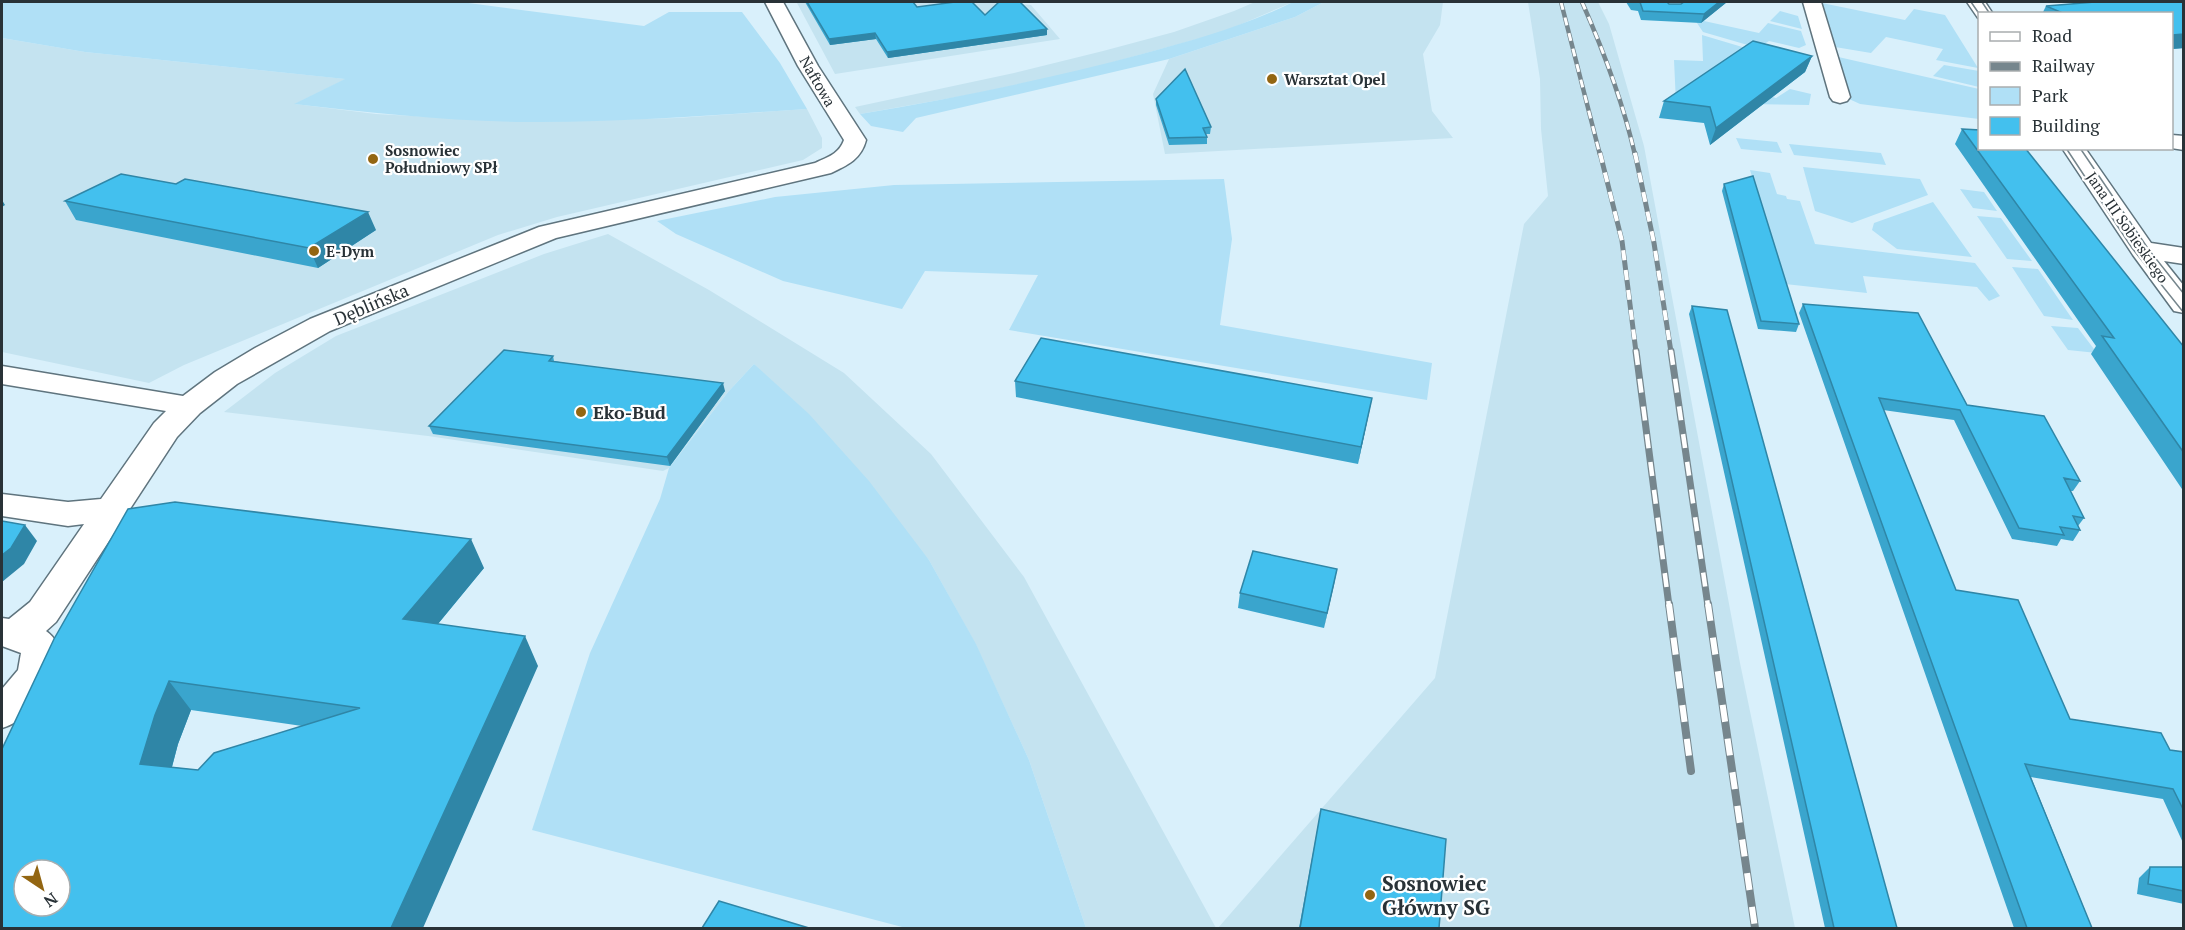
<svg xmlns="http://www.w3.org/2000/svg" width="2185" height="930" font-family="'PT Serif',serif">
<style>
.built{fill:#c4e3f0}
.green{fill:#b0e0f6}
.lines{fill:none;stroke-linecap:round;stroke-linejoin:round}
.minor-casing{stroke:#5f747e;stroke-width:3}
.minor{fill:#fff;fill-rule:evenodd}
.tram{stroke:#76868d;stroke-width:1.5}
.rail-far3-casing{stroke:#76868d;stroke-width:4.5}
.rail-far2-casing{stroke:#76868d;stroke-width:5}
.rail-far1-casing{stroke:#76868d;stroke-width:7}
.rail-casing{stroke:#76868d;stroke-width:8}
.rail-far3{stroke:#fff;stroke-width:3;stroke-dasharray:8;stroke-linecap:butt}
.rail-far2{stroke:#fff;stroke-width:4;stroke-dasharray:10;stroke-linecap:butt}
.rail-far1{stroke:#fff;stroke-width:4.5;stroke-dasharray:14;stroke-linecap:butt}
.rail{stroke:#fff;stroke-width:6;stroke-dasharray:17;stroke-linecap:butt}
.wall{fill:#3aa5cd;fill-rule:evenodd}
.shaded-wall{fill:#2f86a7}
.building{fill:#43c0ee;stroke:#2f86a7;stroke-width:1.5;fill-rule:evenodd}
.poi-dot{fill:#936612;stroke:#fff;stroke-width:2}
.labels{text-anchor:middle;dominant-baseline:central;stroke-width:4.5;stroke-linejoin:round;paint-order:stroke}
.far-poi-label{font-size:15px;font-weight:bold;fill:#293237;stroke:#fff;text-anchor:start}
.far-street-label{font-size:15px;fill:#293237;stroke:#fff}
.street-label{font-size:18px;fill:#293237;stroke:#fff}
.poi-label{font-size:18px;font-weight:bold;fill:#293237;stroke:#fff;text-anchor:start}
.near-poi-label{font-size:21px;font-weight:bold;fill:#293237;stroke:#fff;text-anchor:start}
</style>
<rect width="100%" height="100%" fill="#d9f0fb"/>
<path class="built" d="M806,2h189l36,3 29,34 -225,35 -38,-71z
M1255,2h38l-70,30 -146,40 -109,23 -108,19 -5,-7 159,-34 89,-22 71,-19 60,-21z
M1324,2h119l-3,23 -17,29 9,57 21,27 -288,16 -12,-60 16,-35 126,-42z
M1528,2h70l11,22 35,122 96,517 55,265h-577l217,-250 89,-454 24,-28 -7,-67 -1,-50z
M2,38l83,14 261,27 -51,25 81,10 149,8 152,-4 130,-9 15,29v10l-19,12 -246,57 -59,18 -314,130 -35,18 -147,-31z
M608,234l101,56 135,83 87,81 93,123 192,351h-130l-57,-168 -53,-115 -47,-85 -175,-196 -26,28 -59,76 -6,3 -235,-35 -204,-24 51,-39 61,-37 208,-82z"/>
<path class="green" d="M2,2h459l183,24 25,-14h73l38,51 27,46c-94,6 -188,14 -282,13 -77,-1 -155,-9 -231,-18l51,-25 -260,-27 -83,-14z
M1293,2h31l-29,15 -126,42 -253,59 -13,14 -32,-6 -11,-12c95,-16 189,-35 282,-60 52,-14 103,-28 151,-52z
M1817,2l88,18 9,-11 31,6 33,53 -42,-8 7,-11 -57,-12 -15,16 -36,-6 -6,-4z
M1780,11l18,5 4,13 -32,-8z
M1691,14l13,7 55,12 9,-10 33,8 5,14 -7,3 -30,-7 -11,7 -55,-16z
M1702,35l47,14 -41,30 68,19 14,-9 21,5 -2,11 -133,-2 -2,-43 29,1z
M1834,56l145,33v30l-119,-15 -13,-6z
M1944,65l35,6v16l-46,-11z
M1736,138l41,4 5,11 -41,-4z
M1789,144l92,9 5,12 -92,-10z
M1803,167l117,12 8,16 -76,28 -37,-12z
M1750,170l20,3 7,21 9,2 1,3 13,2 15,43 160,19 25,33 -11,5 -12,-14 -114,-11 4,17 -82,-9z
M1224,179l8,60 -12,86 212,38 -5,37 -418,-70 29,-55 -113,-4 -23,38 -119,-28 -107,-47 -19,-13 118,-24 119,-12z
M1960,189l24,3 13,19 -24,-3z
M1933,202l39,55 -75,-8 -25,-19 2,-7z
M1977,216l24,2 31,43 -25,-2z
M2012,267l26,2 35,51 -29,-4z
M2051,326l27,2 19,25 -29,-3z
M754,364l55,50 60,67 60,79 47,84 53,116 57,168h-180l-374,-98 58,-177 70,-154 9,-31 59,-76z"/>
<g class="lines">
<defs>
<path id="minor" d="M765,2h18l35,64 48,74c-5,19 -18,25 -35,33l-275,65 -226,93 -93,53 -37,29 -23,24 -121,185 -10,9c39,28 -12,89 -44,97v-39l16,-19 3,-17 -19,-7v-28l7,1 21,-17 54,-78 -16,2 -66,-10v-22l66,8 33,-3 53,-76 12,-12 -164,-27v-18l181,30 32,-24 40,-24 55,-29 229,-92 276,-64c13,-6 24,-9 29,-23l-46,-74z
M1803,2h18l29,95 -3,4 -7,2 -7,-2 -3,-4z
M1967,2h18l8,12h-13v4h-2z
M2172,135l12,1v14l-13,-2z
M2062,148h23l66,95 33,5v16l-20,-3 20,25v27l-10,-2 -41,-56z"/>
</defs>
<use href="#minor" class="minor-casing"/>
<use href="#minor" class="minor"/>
<path class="tram" d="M1971,2l9,13
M1982,2l8,12
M2066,148l66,100 52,65
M2080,148l69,102 35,44"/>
<defs>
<path id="rail-far3" d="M1561,2l39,153
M1582,2c22,50 41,100 53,153"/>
<path id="rail-far2" d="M1600,153l22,88 14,111
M1635,153l19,90 17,109"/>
<path id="rail-far1" d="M1636,351l33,255
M1671,351l37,255"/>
<path id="rail" d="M1669,604l22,167
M1708,604l47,324"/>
</defs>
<use href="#rail-far3" class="rail-far3-casing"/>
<use href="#rail-far2" class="rail-far2-casing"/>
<use href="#rail-far1" class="rail-far1-casing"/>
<use href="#rail" class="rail-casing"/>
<use href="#rail-far3" class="rail-far3"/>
<use href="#rail-far2" class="rail-far2"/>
<use href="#rail-far1" class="rail-far1"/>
<use href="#rail" class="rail"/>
</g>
<path class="wall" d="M805,2h108l4,5 68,8 62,20 -159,23 -12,-19 -46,6z
M1626,2h41l2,2h12l-1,-2h47l-26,21 -60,-3 -3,-9 -7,-1z
M2184,2v46l-12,1v-35h-130l4,-8z
M1812,56l-7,16 -95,73 -6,-22 -45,-5 5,-17z
M1156,99l55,28 -1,7h-4l1,3v7l-38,1 -13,-40z
M1962,129l222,218v145l-93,-138 5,-8 -141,-202z
M1724,184l75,140 -3,8 -38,-3 -36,-138z
M65,201l311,29 -58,38 -242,-48z
M1803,304l164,101 113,76 -7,10h-3l14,27 -6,8 2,4 -7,11 -12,-2 -4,7 -45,-7 -58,-119 -71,-10 73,180 114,129 100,31 14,2v93l-21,-46 -132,-22 61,151h-78l-215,-615z
M1692,306l205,622h-72l-136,-614z
M553,356l1,5 171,30 -55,75 -237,-32 -4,-8z
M1015,381l357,17 -14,66 -342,-67z
M128,509l356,59 -46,56 100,42 -536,262zM191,710l111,16 -104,44 -26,-3 6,-23z
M1337,569l-13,59 -86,-20 2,-15z
M1321,809l118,119h-140z
M2150,867h34v37l-47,-10 2,-16z"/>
<path class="shaded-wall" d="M1719,2h8l-26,21 3,-9z
M1047,29v6l-159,23 -1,-6z
M875,33l1,6 -46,6 -1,-6z
M2184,34v14l-12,1v-14z
M1812,56l-7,16 -95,73 6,-17z
M2,200l3,5 -3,2z
M368,212l8,18 -58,38 -9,-20z
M723,383l2,8 -55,75 -3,-9z
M1372,398l-3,15 -11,51 3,-17z
M25,525l12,16 -13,23 -22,18v-27z
M471,539l13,29 -66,80 -15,-29z
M1337,569l-3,16 -10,43 3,-15z
M525,636l13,30 -115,262h-32z
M169,681l22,29 -13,34 -13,49 -25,-29 15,-49z"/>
<path class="building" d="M807,2h106l4,5 38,-5h17l13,13 14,-13h21l27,27 -160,23 -12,-19 -46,6z
M1637,2h30l2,2h12l3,-2h35l-15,12 -61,-3 -3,-9z
M2095,2h89v32l-12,1v-21h-107l-19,-8z
M1753,41l59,15 -96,72 -6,-21 -46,-6z
M1185,69l26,58 -8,1 4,9 -38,1 -13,-39z
M1962,129l18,1v18h45l159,199v106l-82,-117 12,2z
M121,174l55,10 9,-5 183,33 -59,36 -244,-47z
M1753,176l46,148 -38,-3 -37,-137z
M1803,304l115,9 49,92 77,11 36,65 -16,-3 20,40 -11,-2 7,14 -20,-3 4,8 -45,-7 -59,-118 -81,-12 77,192 62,10 52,119 91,14 9,17 14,2v59l-11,-22 -148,-25 67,164h-65z
M1692,306l35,4 170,618h-63z
M1041,338l331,60 -11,49 -346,-66z
M504,350l49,6 -4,5 174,22 -56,74 -238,-31z
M175,502l296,37 -68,80 122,17 -134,292h-389v-179l52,-110 74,-130zM169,681l191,27 -146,45 -16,17 -58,-6 15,-49zM24,870h36v36h-36z
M2,521l23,4 -14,23 -9,7z
M1253,551l84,18 -10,44 -87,-20z
M1321,809l125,30 -7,89h-139z
M2150,867h34v24l-36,-7z
M719,901l90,27h-107z"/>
<g class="poi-dot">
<circle cx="1272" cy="79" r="6"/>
<circle cx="373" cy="159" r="6"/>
<circle cx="314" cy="251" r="6"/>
<circle cx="581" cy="412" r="6"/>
<circle cx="1370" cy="895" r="6"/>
</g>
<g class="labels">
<g class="far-poi-label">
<text x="1284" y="79">Warsztat Opel</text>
<text x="385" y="150">Sosnowiec<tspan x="385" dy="17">Południowy SPł</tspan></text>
<text x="326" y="251">E-Dym</text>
</g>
<g class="far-street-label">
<text transform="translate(818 81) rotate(60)">Naftowa</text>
<text transform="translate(2128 227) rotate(55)">Jana III Sobieskiego</text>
</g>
<g class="street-label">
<text transform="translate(371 304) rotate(-23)">Dęblińska</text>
</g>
<g class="poi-label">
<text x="593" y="412">Eko-Bud</text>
</g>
<g class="near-poi-label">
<text x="1382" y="883">Sosnowiec<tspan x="1382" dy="24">Główny SG</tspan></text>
</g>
</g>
<rect width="2185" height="930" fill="none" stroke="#293237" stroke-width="6"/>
<rect x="1978" y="12" width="195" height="138" fill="#ffffff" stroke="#a9adaf" stroke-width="1.5"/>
<rect x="1990" y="32" width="30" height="9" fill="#ffffff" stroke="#a9adaf" stroke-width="1.5"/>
<text x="2032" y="42" font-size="18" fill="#293237">Road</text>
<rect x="1990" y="62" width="30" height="9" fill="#76868d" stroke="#a9adaf" stroke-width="1.5"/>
<text x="2032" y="72" font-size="18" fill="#293237">Railway</text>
<rect x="1990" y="87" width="30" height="18" fill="#b0e0f6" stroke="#a9adaf" stroke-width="1.5"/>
<text x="2032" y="102" font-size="18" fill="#293237">Park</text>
<rect x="1990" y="117" width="30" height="18" fill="#43c0ee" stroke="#a9adaf" stroke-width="1.5"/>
<text x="2032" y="132" font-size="18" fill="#293237">Building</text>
<g transform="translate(42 888) rotate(144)"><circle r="28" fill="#ffffff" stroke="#a9adaf" stroke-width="1.5"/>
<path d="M0-4.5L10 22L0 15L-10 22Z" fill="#936612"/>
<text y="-9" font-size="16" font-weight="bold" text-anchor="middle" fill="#293237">N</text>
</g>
</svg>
